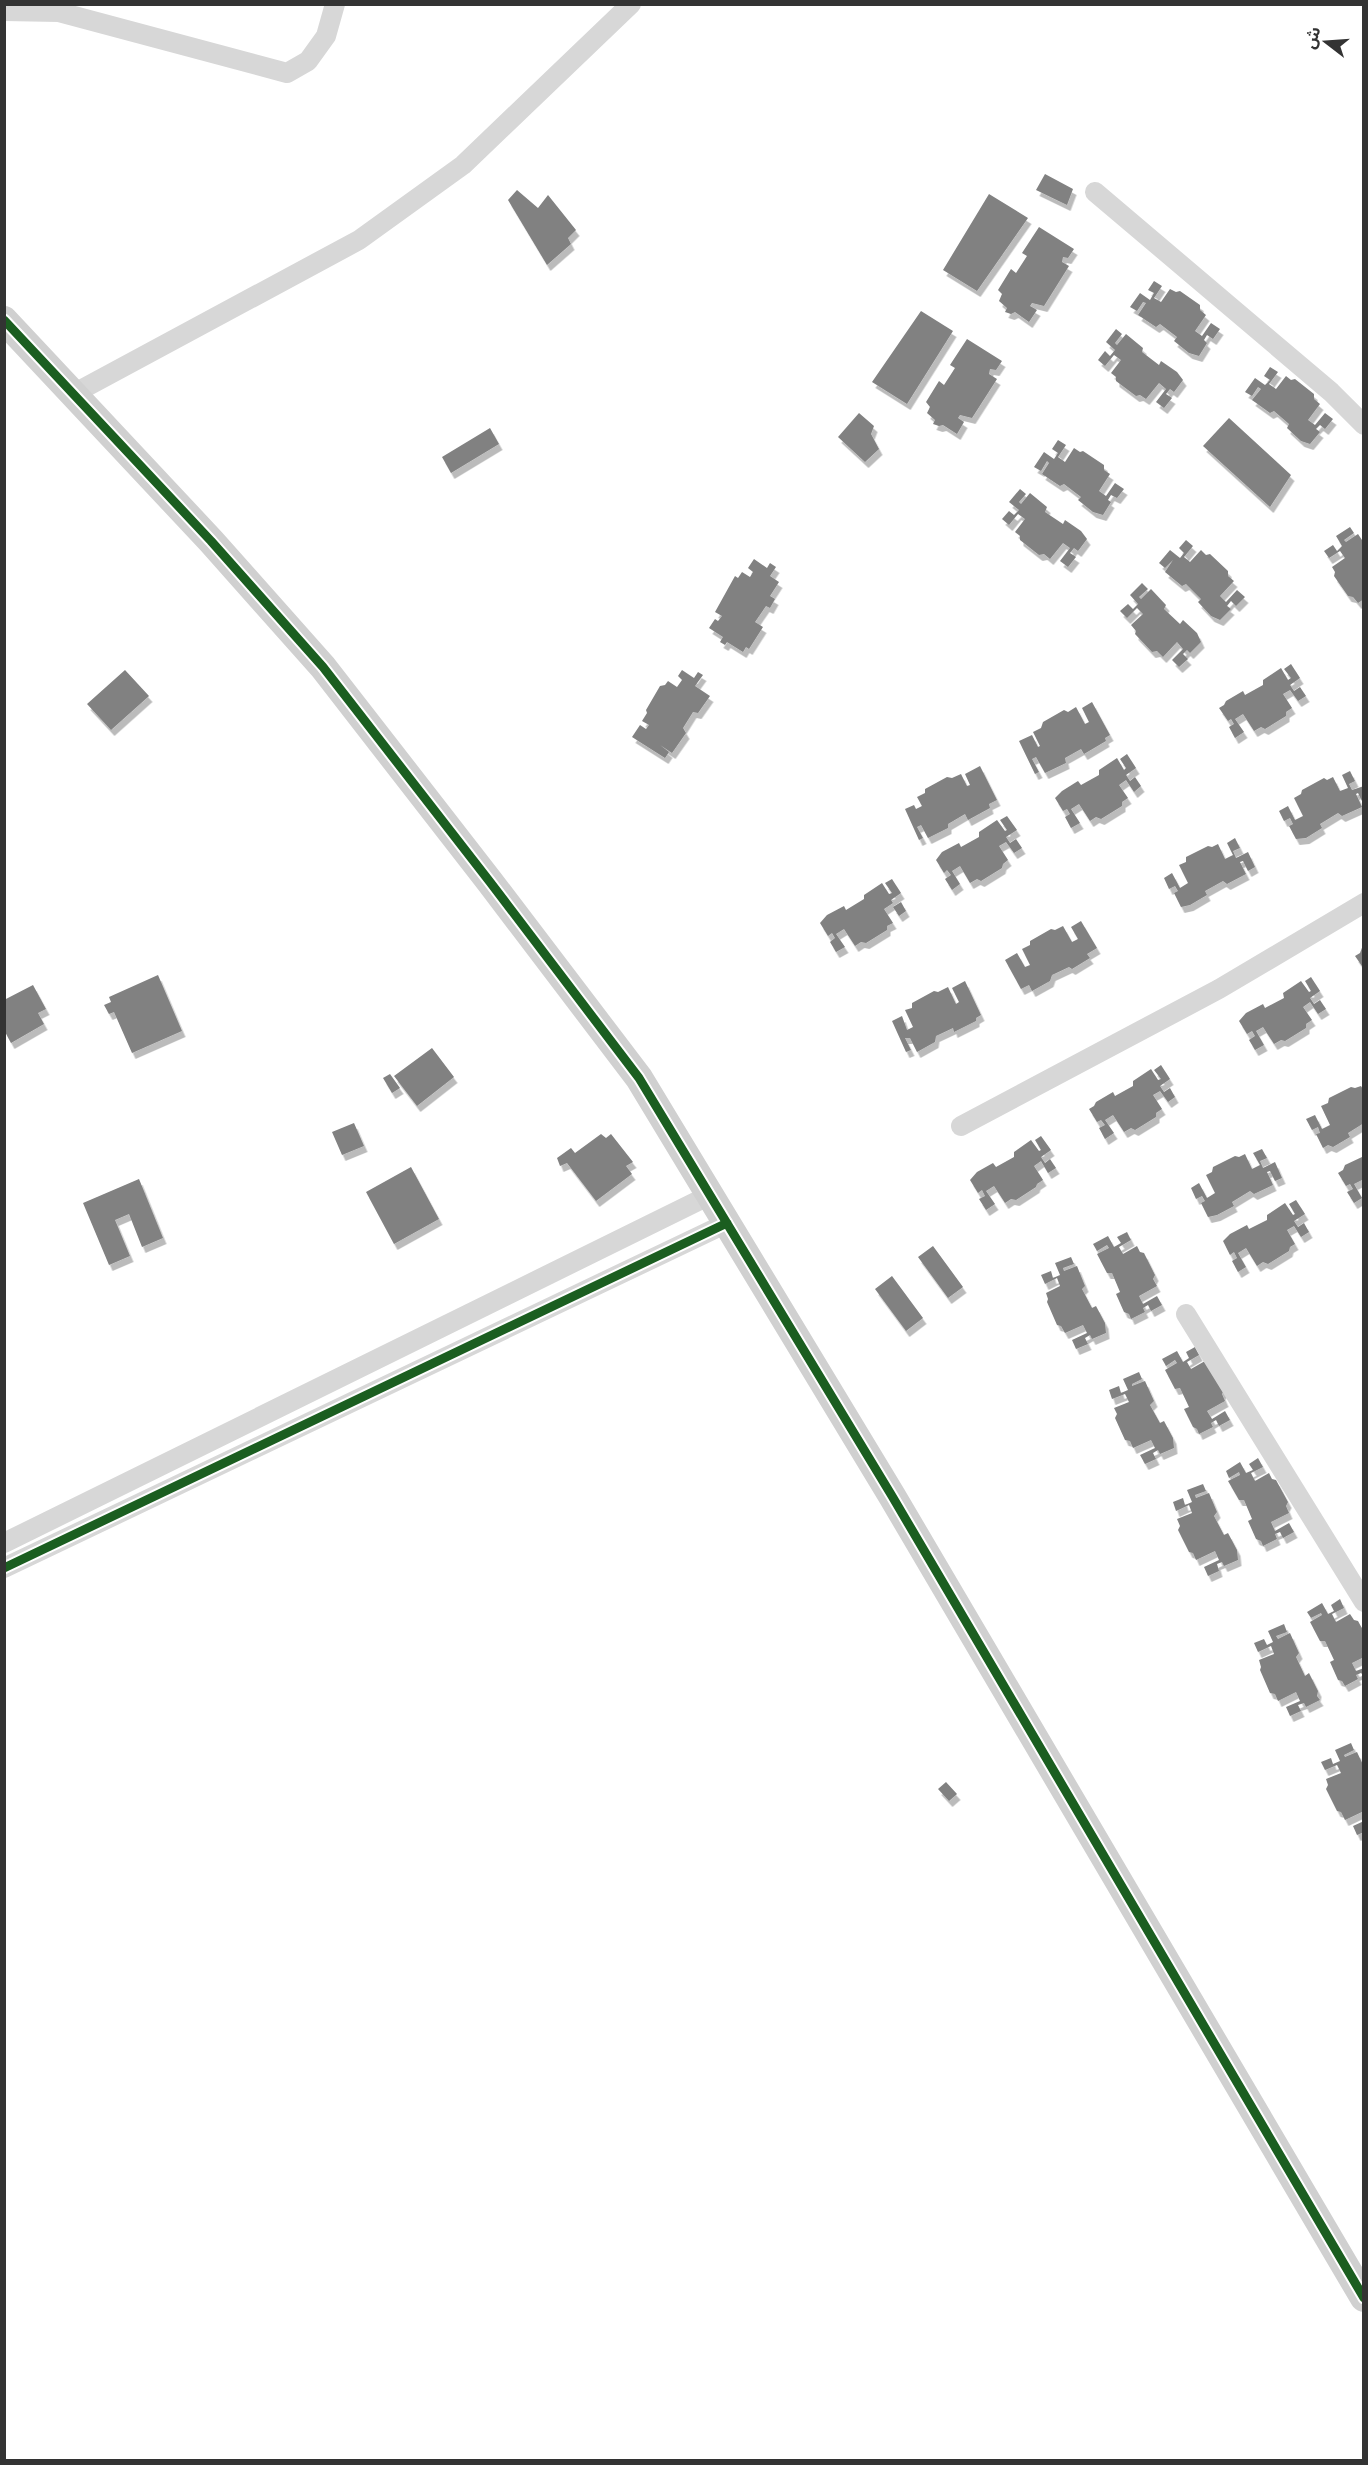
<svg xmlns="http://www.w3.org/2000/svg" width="1368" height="2465" font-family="'Work Sans','Noto Sans Arabic',sans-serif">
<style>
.building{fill:#818181;filter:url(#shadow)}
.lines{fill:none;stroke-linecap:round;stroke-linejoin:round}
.street{stroke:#d7d7d7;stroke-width:20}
.secondary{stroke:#d0d0d0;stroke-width:28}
.cycleway-casing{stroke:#fff;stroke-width:13}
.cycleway{stroke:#1b5e20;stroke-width:9}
</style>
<defs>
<filter id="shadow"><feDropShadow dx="3.5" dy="6" stdDeviation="0" flood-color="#0004"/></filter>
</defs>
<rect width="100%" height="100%" fill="#fff"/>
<path class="building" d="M1045,174l28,15 -6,16 -31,-15z
M517,190l21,18 10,-13 28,35 -8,8 3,6 -24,21 -39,-65z
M989,194l39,24 -51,73 -34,-21z
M1039,227l35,22 -6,9 -5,-1 -1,5 7,4 -25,40 -12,-3 -2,3 7,4 -8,12 -14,-10 -4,2 -6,-2 2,-4 -8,-7 3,-7 -4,-4 13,-21 5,4 11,-17 -5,-3z
M1154,281l8,5 -8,12 7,4 9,-13 6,3 4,-1 20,14v5l6,5 -11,16 7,5 9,-13 9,6 -7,10 -6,-4 -3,5 3,3 -8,13 -10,-3 -15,-12 3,-4 -17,-13 -4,3 -18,-12 8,-12 -3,-1 -6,9 -7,-4 10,-14 10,7 4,-7 -6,-3z
M921,311l32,20 -46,73 -35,-22z
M1116,329l6,5 -7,9 2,2 9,-11 17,14 -1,4 17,13 2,-4 16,11 6,8 -9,12 -4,-3 -4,5 6,4 -8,10 -8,-6 10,-13 -7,-6 -13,16 -6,-4 -4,1 -20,-15v-4l-5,-4 10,-13 -7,-5 -9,11 -7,-6 7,-9 5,5 5,-6 -9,-8z
M967,339l35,22 -6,9 -6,-1 -1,5 8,5 -25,39 -12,-3 -2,3 6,4 -7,12 -14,-9 -4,1 -6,-2 2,-4 -8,-7 3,-6 -4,-5 13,-21 5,4 11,-17 -5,-3z
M1270,367l8,5 -9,12 7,5 10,-13 5,4 4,-1 19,15v5l6,5 -12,16 7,5 10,-12 8,6 -8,10 -5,-4 -4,4 4,3 -10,12 -9,-3 -14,-13 2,-4 -15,-13 -4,2 -18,-13 9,-11 -3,-2 -6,9 -7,-4 10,-14 10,7 5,-5 -6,-4z
M859,413l15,13 -3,8 8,15 -14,13 -27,-25z
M1229,418l62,57 -21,32 -67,-61z
M490,428l9,16 -48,29 -9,-16z
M1058,440l8,5 -8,12 7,5 9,-14 6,4 3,-1 21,14v5l6,4 -11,17 7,5 9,-13 9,6 -7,9 -6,-3 -3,5 3,2 -8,13 -10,-3 -15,-12 3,-3 -17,-13 -4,2 -18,-12 7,-11 -2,-2 -6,10 -7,-4 10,-15 10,7 4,-6 -6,-4z
M1020,489l6,5 -7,8 2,2 9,-11 17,14 -2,5 18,12 2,-4 16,11 6,8 -9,12 -4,-3 -4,5 6,4 -8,10 -8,-6 10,-13 -7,-5 -13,16 -6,-5 -5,1 -19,-15v-4l-5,-4 10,-13 -7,-5 -9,11 -7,-6 7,-8 5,4 5,-5 -10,-8z
M1350,527l4,6 -10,7 2,2 12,-8 6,9v56l-6,4 -5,-6 -5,-1 -14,-20 1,-4 -3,-5 13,-9 -5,-7 -11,7 -5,-7 9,-6 4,6 5,-5 -6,-10z
M1186,540l7,6 -9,11 6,5 11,-12 5,5 4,-1 18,17v5l6,5 -14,15 6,6 11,-12 8,7 -9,9 -5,-5 -4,5 4,3 -11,11 -9,-4 -13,-14 3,-3 -15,-15 -4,2 -17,-14 8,-12 -8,8 -6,-5 11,-13 10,8 4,-5 -5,-5z
M754,559l13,9 3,-5 6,4 -6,9 9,6 -9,14 5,3 -5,9 -4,-2 -11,16 8,5 -14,22 -3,-2 -3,5 -16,-10 -2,3 -5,-3 3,-5 -14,-9 6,-9 3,2 4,-5 -7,-4 20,-36 3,2 4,-6 8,5 3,-5 -5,-4z
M1142,583l6,6 -9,8 2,2 10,-10 15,16 -2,4 16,15 3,-4 14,13 4,9 -11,11 -3,-3 -4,4 5,5 -9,8 -7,-7 11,-11 -6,-7 -14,15 -6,-6 -5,1 -17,-18 1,-3 -5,-6 12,-11 -6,-6 -10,10 -7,-7 8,-7 5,5 5,-5 -8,-9z
M1291,664l9,14 -10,7 4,6 6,-4 6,9 -8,5 -8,-11 -7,4 9,14 -6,4v4l-21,13 -4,-2 -7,4 -11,-17 -8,5 9,13 -9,6 -6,-11 5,-3 -3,-5 -3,2 -9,-13 5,-3 2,-4 17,-10 2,4 18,-10v-5l18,-12 7,12 3,-2 -7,-9z
M125,670l24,26 -38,34 -24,-26z
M682,670l12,8 4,-6 5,3 -8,11 15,10 -12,17 -5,-1 -10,16 3,5 -14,20 -12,-8 9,7 -4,6 -33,-21 8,-12 6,4 3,-4 -7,-4 5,-8 -1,-3 14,-24 5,-1 3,-4 9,6 5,-7 -4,-4z
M1092,702l18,33 -5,3 1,3 -22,13 -3,-5 -16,9 1,5 -21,10 -9,-16 -4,2 7,13 -4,2 -16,-33 13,-6 6,12 2,-1 -7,-14 8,-4 2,-6 21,-12 4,2 8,-5 9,17 4,-2 -7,-14z
M1127,754l9,14 -10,7 4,6 5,-4 6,9 -7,6 -8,-12 -7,5 9,13 -6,4v4l-21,13 -5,-2 -6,4 -11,-17 -8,5 9,14 -9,5 -6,-11 5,-3 -3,-5 -4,2 -8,-13 7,-7 16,-10 3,4 18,-10v-5l18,-12 7,12 2,-2 -6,-9z
M980,766l17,34 -8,4 1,4 -22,12 -3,-6 -17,10v4l-20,10 -7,-13 -4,2 6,11 -4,2 -14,-31 9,-4 2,4 6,-3 -5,-9 8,-4v-4l22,-12 5,1 9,-4 6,12 3,-1 -5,-11z
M1350,771l5,10 -6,3 3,6 12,-4v19l-6,-12 -2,1 6,13 -20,9 -4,-3 -18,11 2,4 -16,10 -10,1 -7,-13 4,-2 -3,-6 -6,3 -5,-10 9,-5 7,14 8,-4 -9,-18 7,-4 1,-4 22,-12 3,2 6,-3 7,14 8,-3 -6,-13z
M1007,816l10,14 -11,7 4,6 6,-4 6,9 -8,5 -8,-11 -7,4 9,14 -5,4 -1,4 -21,13 -4,-2 -7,4 -10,-17 -8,5 8,13 -8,6 -7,-11 6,-4 -4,-5 -3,3 -8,-13 6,-8 17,-9 2,4 18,-10v-5l18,-12 8,11 2,-1 -7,-10z
M1235,838l5,10 -7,3 3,7 12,-6 7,15 -7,4 -5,-10 -3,1 6,12 -19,10 -4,-3 -18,10 2,4 -17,10 -9,2 -7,-14 4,-2 -3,-5 -6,3 -5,-11 8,-5 8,15 8,-5 -9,-18 7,-3v-5l22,-11 4,1 6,-3 7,15 8,-4 -6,-12z
M892,879l9,14 -10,7 2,3 -9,6 9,14 -6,3v4l-21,13 -5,-1 -6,4 -11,-17 -8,5 9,13 -9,5 -6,-10 5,-4 -3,-5 -4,3 -8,-13 7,-8 17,-9 2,4 18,-11v-4l18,-12 7,11 3,-1 -7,-10z
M901,902l5,9 -7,5 -6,-9z
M1081,921l16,27 -10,6 3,4 -18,11 -3,-2 -17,8 -2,6 -18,10 -3,-6 -8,4 -16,-29 12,-7 8,14 5,-2 -8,-16 8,-4v-4l21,-12 4,1 8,-4 9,16 6,-3 -7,-12z
M1363,945h1v24l-9,-13 5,-3z
M158,975l24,56 -50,22 -18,-41 -5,2 -5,-9 7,-3 -2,-5z
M1311,977l9,14 -10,7 4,6 6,-4 6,9 -8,5 -8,-12 -7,5 9,13 -6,4v4l-21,13 -4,-1 -7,4 -11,-17 -7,4 8,14 -9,5 -6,-10 6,-4 -3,-5 -5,3 -8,-13 7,-8 17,-9 2,4 19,-10 -1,-5 18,-12 8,11 2,-1 -6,-10z
M965,981l16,34 -5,3v3l-22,11 -1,-4 -17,8 -1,6 -18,10 -7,-14h-5l6,12 -5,2 -14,-31 10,-5 5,14 6,-3 -8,-17 7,-2v-5l22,-12 4,1 10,-5 8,17 3,-2 -7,-14z
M33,985l13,24 -8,4 6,11 -33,19 -7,-13v-30z
M432,1048l22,29 -37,29 -23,-30z
M1161,1065l9,14 -10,7 4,6 6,-4 5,9 -7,5 -8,-11 -7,4 9,14 -6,4v4l-21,13 -4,-2 -7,4 -11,-17 -8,5 9,13 -9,6 -6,-11 6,-3 -4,-5 -4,2 -8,-13 5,-3 2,-4 17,-10 2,4 18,-10v-5l18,-12 7,11 3,-1 -7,-9z
M390,1074l10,14 -8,5 -9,-15z
M1361,1086l3,5v32l-16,10 2,4 -17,10 -5,-2 -5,3 -7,-14 4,-1 -2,-6 -6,3 -6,-11 9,-4 7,14 8,-4 -9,-19 7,-3 1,-5 22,-11 4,1z
M354,1123l10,23 -22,9 -10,-23z
M601,1134l5,4 5,-4 22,28 -7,4 6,8 -36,27 -29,-38 -7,3 -3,-8 14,-10 4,5z
M1041,1136l10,14 -10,7 4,6 5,-4 6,9 -8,5 -7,-12 -7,5 9,14 -6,4 -1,3 -20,13 -5,-1 -6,4 -11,-17 -8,5 9,13 -9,6 -7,-11 6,-3 -3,-6 -4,3 -8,-13 7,-8 16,-9 3,4 18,-10v-5l17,-12 8,11 2,-1 -6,-10z
M1262,1149l5,9 -7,3 3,7 12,-6 7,16 -7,3 -5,-10 -3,1 6,13 -19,9 -4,-3 -18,11 2,4 -17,9 -9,2 -7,-14 4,-2 -3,-5 -6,3 -5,-11 8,-5 8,15 8,-5 -9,-18 6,-3 1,-5 22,-11 4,1 6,-3 7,15 8,-4 -7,-12z
M1362,1157l2,22 -10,5 8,14 -8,5 -7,-11 6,-3 -3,-5 -4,2 -8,-13 5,-3 2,-5z
M411,1167l28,52 -45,25 -28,-52z
M139,1179l24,59 -21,9 -13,-33 -14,6 15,36 -21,9 -26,-62z
M1296,1200l9,14 -11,7 4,6 6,-4 5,9 -8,5 -7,-11 -7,4 8,14 -5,3 -1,4 -21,13 -5,-2 -6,4 -11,-18 -8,5 8,14 -8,5 -6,-11 5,-3 -3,-6 -4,3 -7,-14 7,-7 17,-9 2,4 18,-9v-5l18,-12 8,12 2,-1 -6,-10z
M1127,1232l4,8 -12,7 4,7 14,-8 3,6 4,1 11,22 -2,4 4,7 -18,10 4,8 14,-8 5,9 -11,6 -3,-6 -5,3 2,4 -14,7 -2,-5 -5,-2 -8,-18 4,-2 -8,-19h-5l-10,-19 12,-6 -2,-3 -10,6 -4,-7 15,-8 6,11 7,-4 -4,-6z
M933,1246l30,41 -15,11 -30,-41z
M1071,1257l3,7 -11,4 1,3 13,-5 8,20 -3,3 10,19 4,-2 9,17 1,10 -14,6 -2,-4 -5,3 3,6 -12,5 -4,-9 15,-7 -4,-8 -18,8 -4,-7 -4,-1 -10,-23 1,-3 -2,-6 14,-7 -3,-8 -12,6 -4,-9 10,-4 2,7 7,-3 -5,-12z
M892,1276l31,42 -17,13 -31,-42z
M1195,1347l4,8 -12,7 4,7 14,-8 19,29 -2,4 3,7 -18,10 5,8 13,-8 5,9 -11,6 -3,-6 -5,3 2,4 -14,7 -2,-5 -4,-2 -9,-18 5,-2 -9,-19 -5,1 -10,-19 12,-7 -2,-3 -9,6 -4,-7 15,-8 6,11 6,-4 -3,-6z
M1139,1372l3,7 -10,5v2l13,-5 9,20 -4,4 10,18 4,-2 9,17 1,10 -14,6 -2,-4 -5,3 3,6 -11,5 -5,-9 15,-7 -4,-8 -18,8 -3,-7 -5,-1 -10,-22 2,-4 -3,-6 15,-6 -4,-8 -13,5 -3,-9 10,-4 2,7 7,-3 -5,-11z
M1258,1458l5,9 -12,6 4,8 14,-8 3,6 4,1 12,22 -2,4 3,7 -18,9 4,9 14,-8 5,9 -11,6 -3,-6 -5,2 2,5 -14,7 -2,-5 -5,-2 -8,-18 4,-2 -8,-19h-5l-11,-19 12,-6 -1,-3 -10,6 -3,-7 14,-9 6,11 7,-3 -4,-6z
M1203,1484l3,7 -11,4 1,3 13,-5 8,19 -3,4 10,19 4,-2 9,17 1,10 -14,6 -2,-4 -5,2 2,7 -11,5 -4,-9 15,-7 -4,-9 -19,9 -3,-7 -4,-1 -11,-22 2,-4 -3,-7 15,-6 -3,-8 -13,6 -3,-9 10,-4 2,7 7,-3 -5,-12z
M1340,1599l4,9 -12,6 4,8 14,-8 4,6 4,1 6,11v25l-12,6 4,8 8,-3v8l-3,-3 -5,2 2,4 -13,7 -3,-5 -4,-1 -8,-18 4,-2 -9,-19h-5l-10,-19 12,-7 -1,-2 -10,5 -4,-6 15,-9 6,11 6,-3 -3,-6z
M1284,1624l3,8 -11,4 2,3 12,-6 9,20 -3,4 9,19 4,-3 9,18 -1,5 3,4 -14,7 -2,-4 -6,2 3,6 -11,5 -4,-9 14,-6 -4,-9 -18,9 -3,-7 -5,-1 -10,-23 1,-3 -2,-7 15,-6 -3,-8 -13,6 -4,-9 10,-4 3,6 6,-3 -5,-11z
M1351,1743l3,7 -10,5 1,2 12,-5 7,15v44l-19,9 -4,-8 -4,-1 -11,-22 2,-4 -2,-6 15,-6 -4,-8 -12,5 -4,-8 10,-4 2,6 7,-3 -5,-11z
M946,1782l11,12 -8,7 -11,-12z
M1364,1821v11l-7,3 -4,-9z"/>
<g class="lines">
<path class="street" d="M4,11l55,1 228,61 21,-12 18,-25 9,-32
M1095,192l236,200 33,33
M73,394l286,-154 104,-75 168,-161
M961,1126l258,-137 145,-86
M1186,1314l178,288
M4,1543l706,-348
M4,1568l723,-345"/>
<path class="secondary" d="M4,320l207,221 112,126 167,215 149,196 253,418 472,802"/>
<defs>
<path id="cycleway" d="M4,320l207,221 112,126 167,215 149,196 253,418 472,802
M4,1568l723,-345"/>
</defs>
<use href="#cycleway" class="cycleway-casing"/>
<use href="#cycleway" class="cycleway"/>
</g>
<rect width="1368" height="2465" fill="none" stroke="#333333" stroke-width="12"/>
<g transform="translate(1326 42) rotate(287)" stroke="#ffffff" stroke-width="4.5" paint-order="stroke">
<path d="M0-4.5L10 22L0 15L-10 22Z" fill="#333333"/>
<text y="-9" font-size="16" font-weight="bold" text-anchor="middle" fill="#333333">ش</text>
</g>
</svg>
